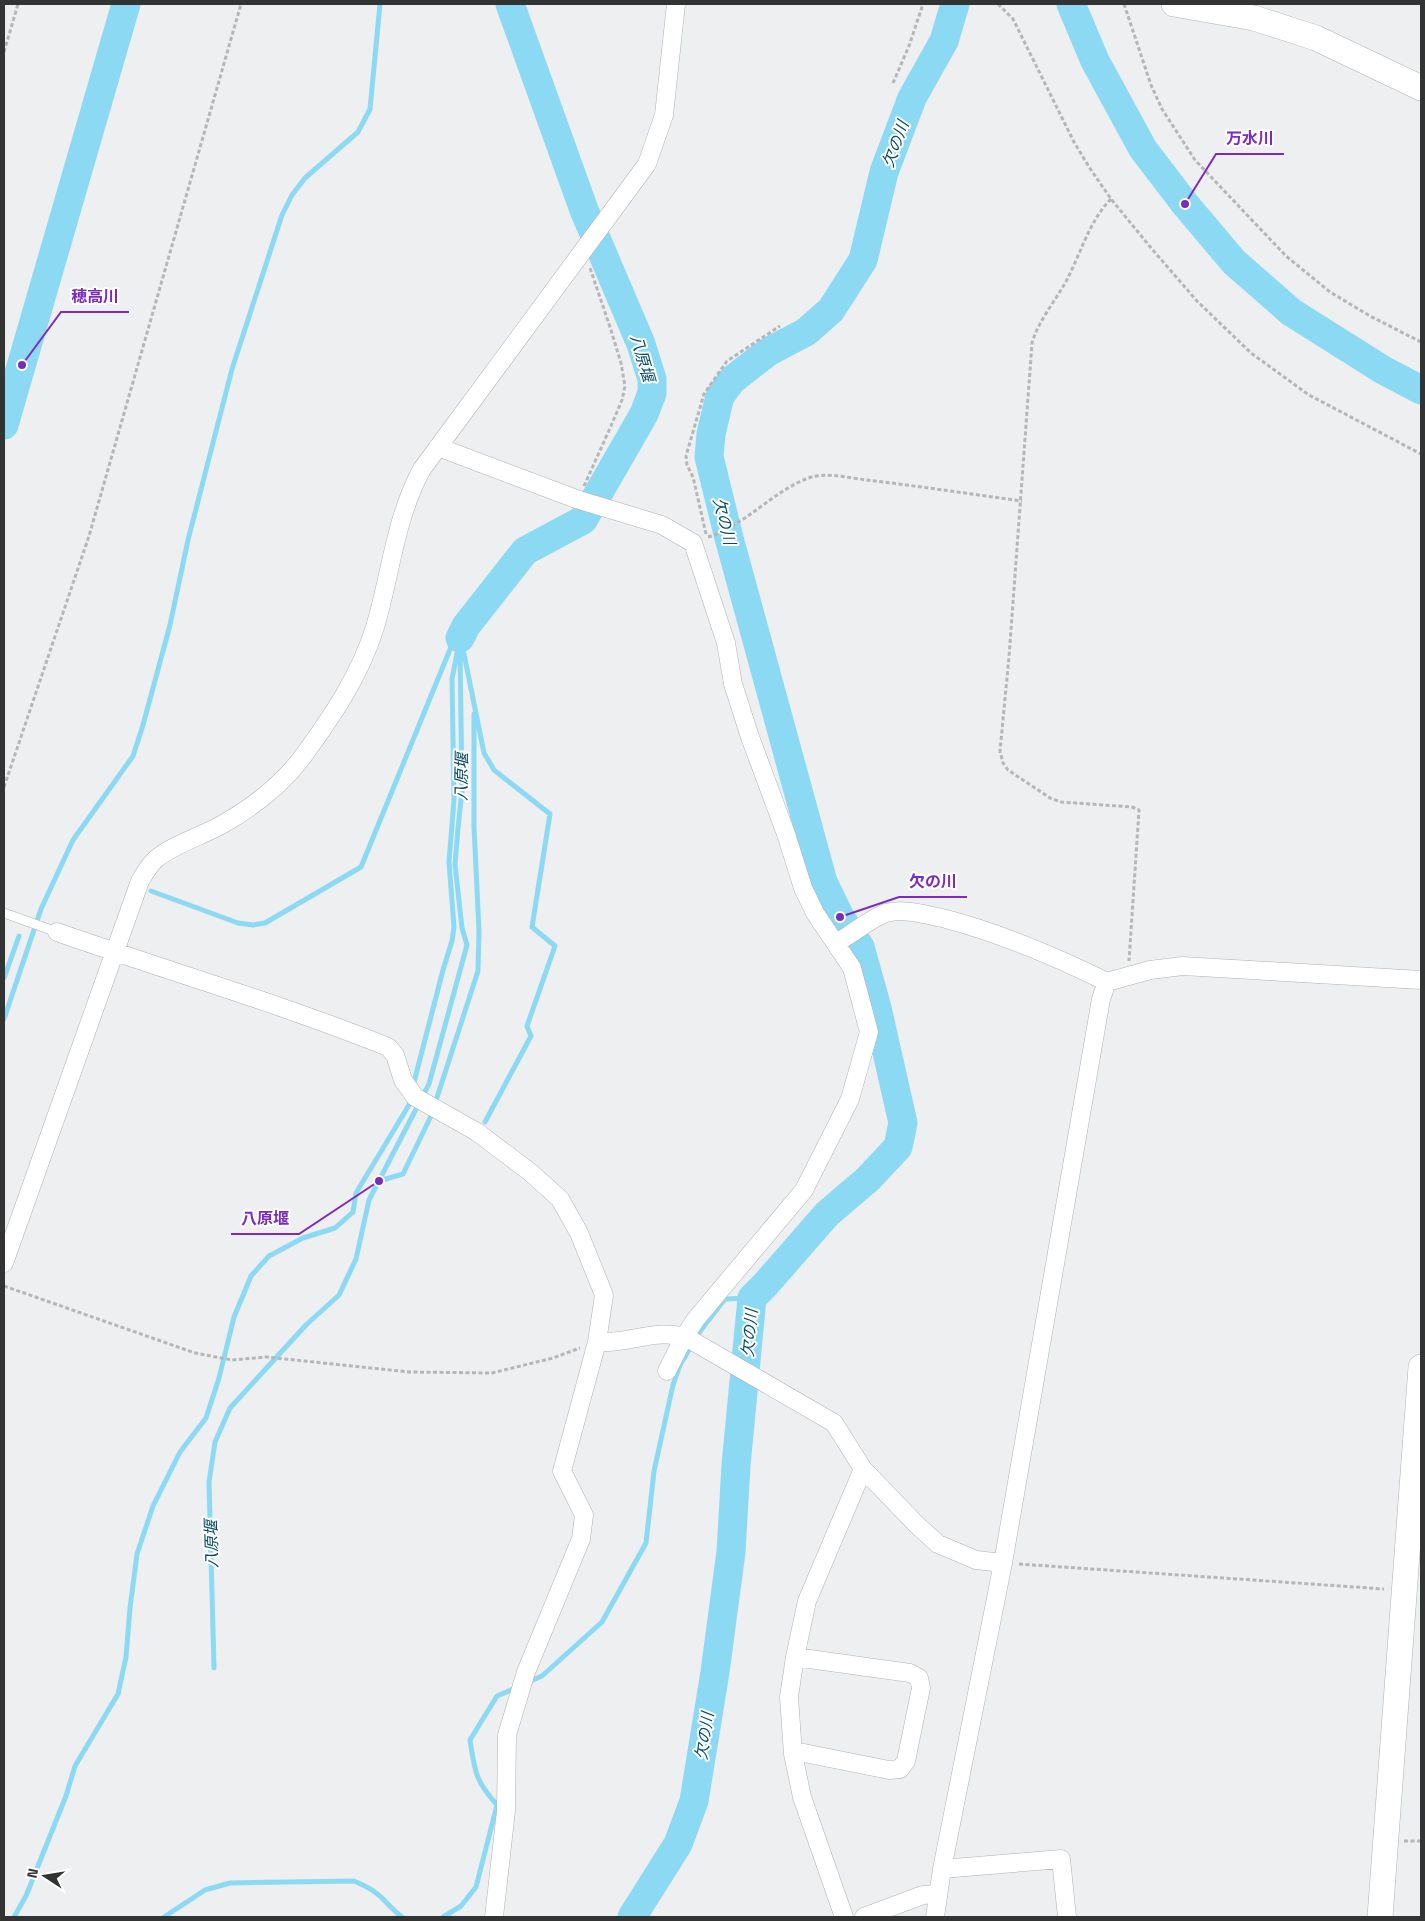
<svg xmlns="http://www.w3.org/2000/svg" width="1425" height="1921" font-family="'Titillium Web','Noto Sans JP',sans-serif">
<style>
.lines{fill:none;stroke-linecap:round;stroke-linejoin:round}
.stream{stroke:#8cd9f4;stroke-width:5}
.river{stroke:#8cd9f4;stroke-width:29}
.lane-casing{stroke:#afb1b2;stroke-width:10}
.street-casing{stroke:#afb1b2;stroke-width:19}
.secondary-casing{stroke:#afb1b2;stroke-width:26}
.path{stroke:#b5b6b8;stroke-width:3;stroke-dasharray:4 2.5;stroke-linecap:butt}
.lane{stroke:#fff;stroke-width:9}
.street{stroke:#fff;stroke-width:18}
.secondary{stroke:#fff;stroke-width:25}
.labels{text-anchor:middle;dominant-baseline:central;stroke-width:4;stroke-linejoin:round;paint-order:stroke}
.water-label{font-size:16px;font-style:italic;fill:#064c5e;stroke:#fff}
.leader{fill:none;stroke:#7b2cbf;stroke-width:2}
.callout-dot{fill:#7b2cbf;stroke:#fff;stroke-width:2}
.callout-label{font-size:16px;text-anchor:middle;font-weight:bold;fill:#7b2cbf;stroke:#fff;stroke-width:4;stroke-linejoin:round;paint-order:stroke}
</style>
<rect width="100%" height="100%" fill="#edeff1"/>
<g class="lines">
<path class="stream" d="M463,649l21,104 10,17 56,44 -18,113 23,19 -28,80 4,10 -46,86
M151,891l87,32 15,2 12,-2 96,-56 90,-220 9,-8
M4,978l15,-42
M4,1019l37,-110 32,-69 60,-84 10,-31 27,-100 18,-85 44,-171 50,-154 10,-20 13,-17 53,-46 12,-23 10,-105
M413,1086l30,-116 9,-29 2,-14 -5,-65 5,-62 -2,-121 8,-41
M379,1181l24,-7 28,-58 47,-145 1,-40 -5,-104v-113
M214,1668l-5,-186 6,-40 15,-34 76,-83 33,-30 17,-36 13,-59 60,-116 38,-139 -5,-17 -7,-63 3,-37 4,-37 -2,-141
M528,1682l14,-6 60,-54 44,-79 8,-72 19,-86 7,-20 21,-35 24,-31 27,-1
M14,1917l12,-21 40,-100 9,-30 43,-72 8,-37 4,-49 7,-54 16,-48 27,-54 26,-34 13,-40 15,-61 17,-41 18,-20 34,-18 32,-10 18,-16 3,-19 53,-88 2,-8
M164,1917l41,-27 25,-7 124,-2c10,4 20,9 28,17 7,7 12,13 20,19
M443,1917l18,-11 15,-19 21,-82c-22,-25 -22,-33 -27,-65l27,-44 21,-9"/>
<path class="river" d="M1071,4l24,57 48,88 42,55 49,58 57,50 92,58 38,20
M4,425l122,-421
M460,638l6,-12 59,-75 58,-31 61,-106 8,-21v-14l-11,-35 -57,-134 -74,-206
M632,1917l46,-73 16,-43 21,-129 16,-120 5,-87 16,-167 13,-13 62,-71 41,-35 30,-32 5,-24 -26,-115 -17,-61 -20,-30 -17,-35 -94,-344 -20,-81 2,-23 9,-38 12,-16 36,-28 38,-20 25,-22 32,-50 21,-88 28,-74 32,-57 11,-37"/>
<defs>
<path id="lane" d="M4,913l53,19"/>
<path id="street" d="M438,447l141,53 83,25 31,18 33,100 7,41 17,53 36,97 17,54 12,25 37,55 17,64 -19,67 -46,91 -108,129 -12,18 -17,34
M57,932c110,39 222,71 331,115l7,8 8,25 12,17 62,35 53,40 30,27 19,34 25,62 -7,47 -35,129 22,44 -3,24 -55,133 -19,63 -1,76 -12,106
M837,943c11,-7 38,-27 49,-30 19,-5 41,2 60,6 57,15 108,37 161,63l43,-12 33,-4 238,14
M4,1263l136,-382c5,-8 9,-16 16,-22 18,-15 46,-23 67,-35 28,-16 58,-39 78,-65 30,-41 59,-83 74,-132 16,-53 20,-109 47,-158l225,-305 17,-49 12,-111
M597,1342c30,3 63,-16 92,-3l145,84 29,46 54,56 21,19 38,16 27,3
M793,1754l11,-1 85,17 11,-1 6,-8 15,-73 -2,-10 -9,-5 -115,-16
M942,1869l119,-10 6,58
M844,1917l-42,-120 -9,-43 -4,-57 6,-40 12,-56 56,-132
M864,1917l59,-22 14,-1
M935,1917l7,-48 61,-306 98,-564 6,-17"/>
<path id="secondary" d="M1174,4l80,14 62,20 105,50
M1380,1917l41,-550"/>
</defs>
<use href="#lane" class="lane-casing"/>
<use href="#street" class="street-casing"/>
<use href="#secondary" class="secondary-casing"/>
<path class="path" d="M998,4l15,15 61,123 15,25 22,32 41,50 45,52 54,52 58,42 112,59
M1124,4l27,81 11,24 33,51 91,96 44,36 40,24 51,26
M4,52l14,-48
M893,83l16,-37 14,-42
M1111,199c-23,23 -31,58 -47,86 -11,19 -26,37 -32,58l-23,314 -9,94 3,12 5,7 42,28 11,4 71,5 7,3 -10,151
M584,486l27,-60 11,-26 3,-14 -4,-23 -11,-36 -20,-59
M706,534l-13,-57 -6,-12 -1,-9 18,-62 23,-33 53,-35
M708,537c36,-11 63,-44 98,-58 18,-8 42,-1 61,1 51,6 103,14 155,21
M4,787l85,-251 152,-532
M4,1286l191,67 37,7 34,-3 143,15 83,1 61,-15 27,-10
M1019,1564l365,25
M1404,1841h17"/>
<use href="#lane" class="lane"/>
<use href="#street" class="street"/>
<use href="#secondary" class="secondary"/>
</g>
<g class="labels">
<g class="water-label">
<text transform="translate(895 144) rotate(-70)">欠の川</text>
<text transform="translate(643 358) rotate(74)">八原堰</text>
<text transform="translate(725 521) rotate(76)">欠の川</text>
<text transform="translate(461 777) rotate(-89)">八原堰</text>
<text transform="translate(749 1333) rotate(-85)">欠の川</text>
<text transform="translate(211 1544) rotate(-91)">八原堰</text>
<text transform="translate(704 1736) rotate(-82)">欠の川</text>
</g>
</g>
<path class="leader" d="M1185 204L1216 154H1284M22 365L61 312H129M840 917L899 897H967M379 1181L299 1234H231"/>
<g class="callout-dot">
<circle cx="1185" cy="204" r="5"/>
<circle cx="22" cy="365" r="5"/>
<circle cx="840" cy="917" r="5"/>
<circle cx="379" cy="1181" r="5"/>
</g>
<g class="callout-label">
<text x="1250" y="144">万水川</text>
<text x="95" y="302">穂高川</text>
<text x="933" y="887">欠の川</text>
<text x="265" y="1224">八原堰</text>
</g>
<rect width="1425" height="1921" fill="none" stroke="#323333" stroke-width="10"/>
<g transform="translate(45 1876) rotate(282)" stroke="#ffffff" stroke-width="4" paint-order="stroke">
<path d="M0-4L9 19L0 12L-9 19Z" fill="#323333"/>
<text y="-8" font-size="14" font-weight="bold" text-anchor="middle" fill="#323333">N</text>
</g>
</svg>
